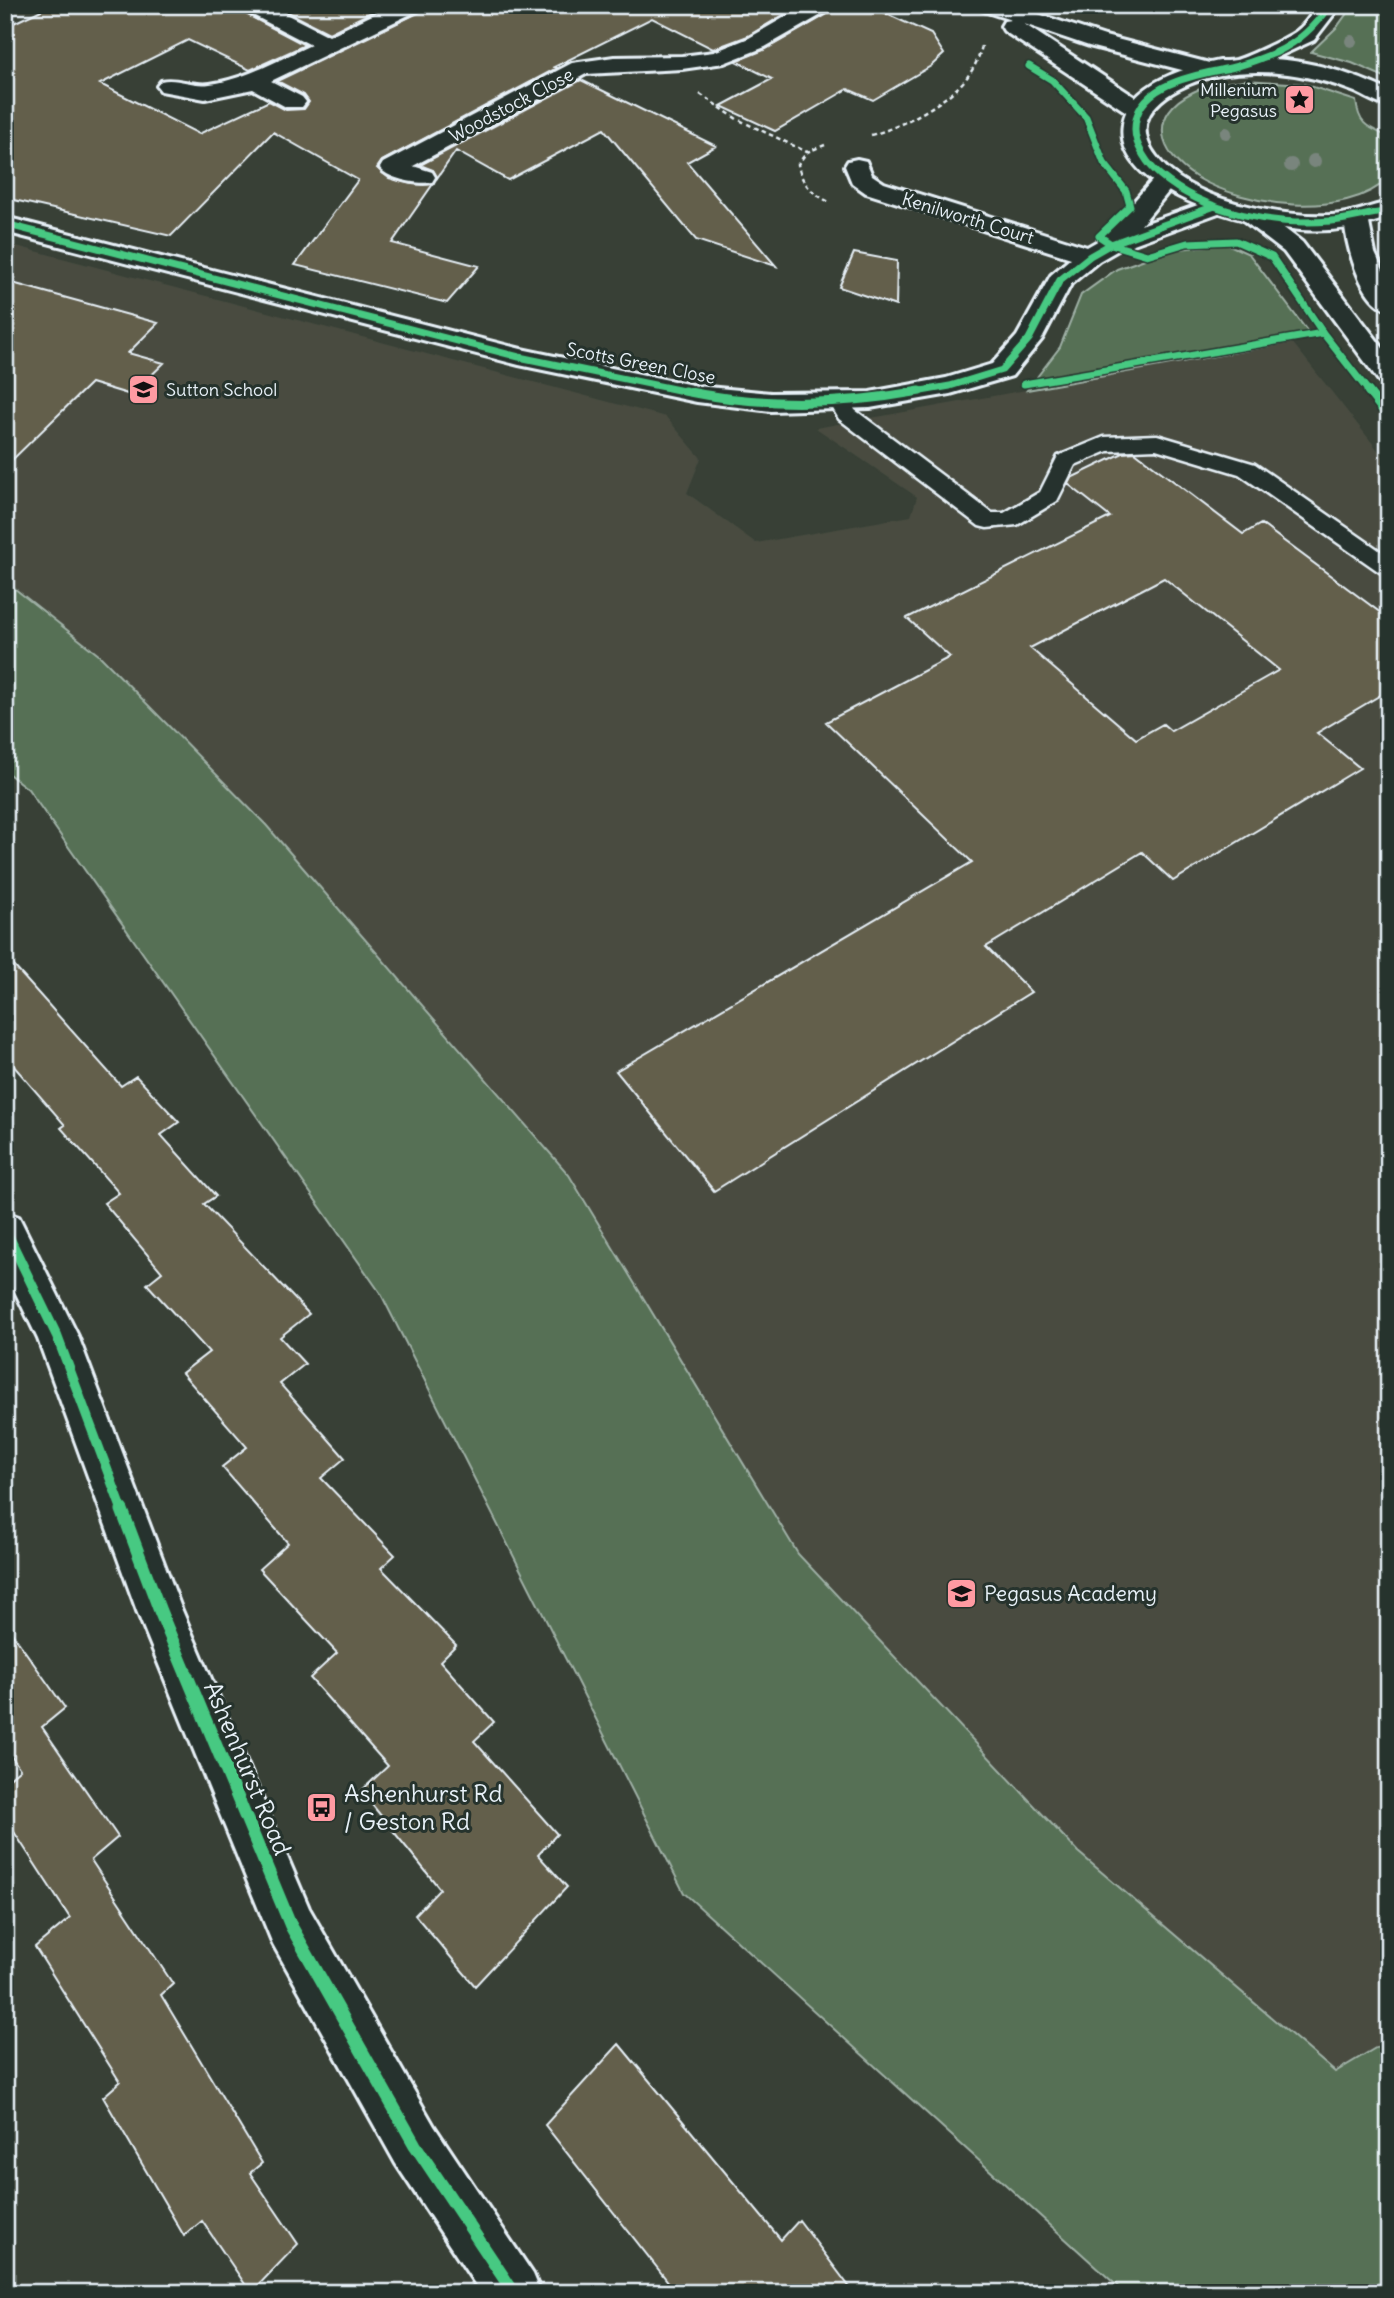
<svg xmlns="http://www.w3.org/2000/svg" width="1394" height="2298" font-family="Delius,sans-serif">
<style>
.built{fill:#484c41}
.green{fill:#567055;stroke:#9fb0a6;stroke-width:2}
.building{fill:#635e4c;stroke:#e8f1f8;stroke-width:2;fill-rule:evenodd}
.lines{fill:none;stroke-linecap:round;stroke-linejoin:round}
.lane-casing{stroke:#e8f1f8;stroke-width:5}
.street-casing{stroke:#e8f1f8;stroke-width:6}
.primary-casing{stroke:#e8f1f8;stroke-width:6}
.highway-casing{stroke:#e8f1f8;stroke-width:6}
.path{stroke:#e8f1f8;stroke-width:2.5;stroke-dasharray:4.5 3.5;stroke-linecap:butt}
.lane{fill:#26332d;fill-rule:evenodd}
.street{fill:#26332d;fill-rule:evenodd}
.primary{fill:#26332d;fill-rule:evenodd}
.highway{fill:#26332d;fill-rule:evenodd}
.cycleway-far3-casing{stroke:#26332d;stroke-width:10}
.cycleway-far2-casing{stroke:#26332d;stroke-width:12}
.cycleway-far1-casing{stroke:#26332d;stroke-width:15}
.cycleway-casing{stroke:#26332d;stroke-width:18}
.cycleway-far3{stroke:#46c982;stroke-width:7}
.cycleway-far2{stroke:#46c982;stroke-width:9}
.cycleway-far1{stroke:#46c982;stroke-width:10}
.cycleway{stroke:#46c982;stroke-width:13}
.tree{fill:#79857d}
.labels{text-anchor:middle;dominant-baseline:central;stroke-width:6;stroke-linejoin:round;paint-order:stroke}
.far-poi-label{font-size:18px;fill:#e8f1f8;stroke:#26332d;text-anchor:end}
.far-street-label{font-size:18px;fill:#e8f1f8;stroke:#26332d}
.poi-label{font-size:21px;fill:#e8f1f8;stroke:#26332d;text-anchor:start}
.near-street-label{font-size:24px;fill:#e8f1f8;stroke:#26332d}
.near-poi-label{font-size:24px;fill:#e8f1f8;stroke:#26332d;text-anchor:start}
</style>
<rect width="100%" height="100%" fill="#384036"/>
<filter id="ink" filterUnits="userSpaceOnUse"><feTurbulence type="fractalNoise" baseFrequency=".0143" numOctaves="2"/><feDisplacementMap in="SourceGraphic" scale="14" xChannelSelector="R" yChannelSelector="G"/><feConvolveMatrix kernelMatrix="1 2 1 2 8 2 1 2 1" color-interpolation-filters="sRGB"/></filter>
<g filter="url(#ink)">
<path class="built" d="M5,243l661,174 35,41 -14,35 69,50 155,-27 6,-19 -101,-69 476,-86 97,122v1829h-264l-441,-400 -303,-600 -353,-504 -23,-18z"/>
<path class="green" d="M1353,5h36v74l-37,-16 -41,-11 26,-25z
M1245,80l59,4 52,17c3,25 12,26 33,36v41c-45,43 -145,28 -193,-1 -39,-24 -48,-63 -3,-85 16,-8 35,-10 52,-12z
M1227,244l22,10 62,82 -19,6 -265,48 33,-43 21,-52 36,-26 53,-19z
M5,581l95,75 166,169 303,350 229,379 280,298 257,220 54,-32v253h-264l-441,-400 -303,-599 -353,-505 -23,-18z"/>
<path class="building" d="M52,5h186l4,7 63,33 -55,25 -62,-30 -88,44 99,50 70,-33 17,9 18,-1 5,-7 -5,-7 -27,-14 143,-69 4,-7h376l-52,31 -35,13 -61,-31 -98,49 3,1 -175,93 -5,7 12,10 23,6h21l-41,59 87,23 -32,37 -152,-38 63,-85 -85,-48 -102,104 -166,-38v-171z
M274,5h112l-57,28z
M835,5h32l64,29 13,20 -13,12 -58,34 -25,-11 -73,42 -54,-25 51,-27 -36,-18 30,-12 65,-37z
M581,80l135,66 -29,16 89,104 -80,-26 -92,-111 -96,51 -52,-29 -19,27 -4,-8 -13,-5z
M854,253l43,8 -1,45 -57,-19z
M5,281l153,42 -30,30 36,10 -33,32 -40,-12 -86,84z
M1135,452l108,82 18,-10 128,95v71l-72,43 43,35 -187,113 -31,-29 -156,95 45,45 -317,199 -98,-120 356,-209 -146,-140 124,-65 -43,-39 203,-101 -42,-33 3,-6 52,-25zM1164,578l115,92 -108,61 -8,-7 -27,15 -106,-91z
M5,956l116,130 15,-10 43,46 -18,13 55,61 -12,8 105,110 -29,23 25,27 -25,20 65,74 -24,20 74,77 -14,13 75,77 -16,16 54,61 -20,19 83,93 -19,21 29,32 -92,99 -60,-71 25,-26 -79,-98 27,-25 -78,-88 27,-25 -78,-84 29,-26 -66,-76 25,-20 -65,-74 27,-21 -62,-68 15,-12 -58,-69 15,-10 -58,-65 4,-3 -60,-69z
M5,1623l60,85 -23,19 76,110 -27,23 82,124 -12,11 101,168 -12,10 48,71 -47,49 -49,-72 -18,15 -81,-139 17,-15 -85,-135 35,-29 -65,-100v-36l15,-13 -11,-16 -4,4z
M619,2044l162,196 18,-20 55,73h-177l-132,-168z"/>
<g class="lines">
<defs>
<path id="lane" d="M839,393l8,2 8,15 137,103h12l36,-21 18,-36 46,-19 53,-2 98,29 134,93v19l-8,-3 -142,-99 -83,-25 -48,2 -33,14 -18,36 -40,24 -30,3 -8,-2 -140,-107 -11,-19 3,-5z"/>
<path id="street" d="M240,5h28l61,31 64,-31h29l-3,5 -148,71 31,16 4,5 -4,5h-16l-33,-18 -48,10 -44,-8 -4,-5 4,-5c16,-4 32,6 49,3 36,-5 68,-24 101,-39l-68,-35z
M806,5h27l-3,5 -65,37 -41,16 -42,6 -96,5 -173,92 19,6 3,5 -3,5c-13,3 -44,-3 -52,-14l3,-5 189,-100 42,-6 68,-1 32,-4 35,-14z
M857,159l9,2 6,14 12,8 203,64 14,-8 56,-64 9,-2 9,2 3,5 -37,45 74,-26 9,2 3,5 -3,5 -104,38 -21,12 -28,23 -29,55 -30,37 -62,18 -80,14 -99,3 -74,-9 -178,-37 -514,-133v-15l516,132 176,37 74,7 99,-1 76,-14 46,-14 25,-28 34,-61 20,-17 -205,-65 -14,-10 -7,-17 3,-5z
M5,1212l14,5 59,119 103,272 128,300 125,218 99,148 8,19h-60l-85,-129 -123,-220 -136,-333 -99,-272 -33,-68z"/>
<path id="primary" d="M978,5h33l94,31 112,29 3,5 -3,5 -8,2 -120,-31 -65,-22 123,81 4,5 -4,5h-16l-127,-84 -3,-5 3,-5 7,-1 -30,-10z
M1253,209l9,2 40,31 87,114v27l-10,-2 -95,-129 -40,-31 -3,-5 3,-5z
M1356,211l9,2 3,5 7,35 14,30v27c-29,-7 -43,-66 -45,-92l3,-5z"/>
<path id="highway" d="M1318,5h23l-27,35 -41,19c40,2 80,15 116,32v16c-12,-3 -23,-10 -34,-15 -25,-10 -51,-17 -77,-19 -19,-2 -40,-1 -59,2 -36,7 -98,35 -63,81 33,45 123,61 176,59 20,-1 38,-9 57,-13v15c-29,11 -59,15 -89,13 -49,-4 -188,-37 -177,-106 6,-41 63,-57 97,-63 5,0 11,0 16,-1 11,-3 54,-23 62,-30 8,-6 14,-17 20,-25z"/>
</defs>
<use href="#lane" class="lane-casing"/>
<use href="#street" class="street-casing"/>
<use href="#primary" class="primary-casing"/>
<use href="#highway" class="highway-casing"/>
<path class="path" d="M700,94l37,25 70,33
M871,135c29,-7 80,-35 97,-59 7,-9 11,-19 14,-30
M825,145l-18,7 -9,12c3,20 15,30 33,39"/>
<use href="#lane" class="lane"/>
<use href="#street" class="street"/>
<use href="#primary" class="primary"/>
<use href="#highway" class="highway"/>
<defs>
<path id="cycleway-far3" d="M1330,5c-16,22 -30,36 -55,48 -13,5 -27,11 -41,14 -32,8 -100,14 -99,63 0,16 13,35 25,45 45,38 114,51 171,46 20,-1 39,-9 58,-9
M1029,66l23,14 34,37 18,46 22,28 4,15 -31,30 12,8 36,11 40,-12 49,-2 36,16 51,76 47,60
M5,224l514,133 174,36
M1024,384l299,-51
M910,393l40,-7 52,-16 27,-31 31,-59 30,-24 21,-12 104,-38"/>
<path id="cycleway-far2" d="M684,391c77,16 159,14 236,0
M1368,391l21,27"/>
<path id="cycleway-far1" d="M5,1229l52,107 66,176"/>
<path id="cycleway" d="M122,1510l38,101 131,315 124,219 99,148"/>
</defs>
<use href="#cycleway-far3" class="cycleway-far3-casing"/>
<use href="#cycleway-far2" class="cycleway-far2-casing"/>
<use href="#cycleway-far1" class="cycleway-far1-casing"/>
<use href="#cycleway" class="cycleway-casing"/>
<use href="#cycleway-far3" class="cycleway-far3"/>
<use href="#cycleway-far2" class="cycleway-far2"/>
<use href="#cycleway-far1" class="cycleway-far1"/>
<use href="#cycleway" class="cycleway"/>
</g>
<g class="tree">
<circle cx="1351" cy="41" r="6"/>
<circle cx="1226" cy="133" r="6"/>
<circle cx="1314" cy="161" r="7"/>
<circle cx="1291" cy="165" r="7"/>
</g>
</g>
<defs>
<symbol id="sight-square" viewBox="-11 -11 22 22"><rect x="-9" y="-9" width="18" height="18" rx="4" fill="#ff9aa2" stroke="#26332d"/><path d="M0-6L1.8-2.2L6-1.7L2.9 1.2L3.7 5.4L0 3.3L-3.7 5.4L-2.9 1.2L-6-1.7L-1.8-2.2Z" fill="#111"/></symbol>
<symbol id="school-square" viewBox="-11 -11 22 22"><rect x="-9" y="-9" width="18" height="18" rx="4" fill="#ff9aa2" stroke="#26332d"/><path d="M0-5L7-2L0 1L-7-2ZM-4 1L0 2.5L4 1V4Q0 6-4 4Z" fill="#111"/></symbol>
<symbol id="bus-square" viewBox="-11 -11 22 22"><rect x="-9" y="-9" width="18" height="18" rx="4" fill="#ff9aa2" stroke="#26332d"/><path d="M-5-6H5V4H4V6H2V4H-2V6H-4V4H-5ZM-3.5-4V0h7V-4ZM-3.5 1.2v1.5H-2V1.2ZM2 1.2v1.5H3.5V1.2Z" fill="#111"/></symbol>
</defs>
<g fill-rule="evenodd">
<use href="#sight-square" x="1282" y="82" width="35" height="35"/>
<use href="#school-square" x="126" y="372" width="35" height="35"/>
<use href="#school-square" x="944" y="1576" width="35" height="35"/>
<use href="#bus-square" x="304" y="1790" width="35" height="35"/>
</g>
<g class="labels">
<g class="far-poi-label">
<text x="1277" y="89">Millenium<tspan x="1277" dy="21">Pegasus</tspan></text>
<text x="166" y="389" text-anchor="start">Sutton School</text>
</g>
<g class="far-street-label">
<text transform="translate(511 105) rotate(-28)">Woodstock Close</text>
<text transform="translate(968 218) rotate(17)">Kenilworth Court</text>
<text transform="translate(641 363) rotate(11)">Scotts Green Close</text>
</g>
<g class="poi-label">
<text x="984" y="1593">Pegasus Academy</text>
</g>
<g class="near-street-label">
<text transform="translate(248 1768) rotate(67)">Ashenhurst Road</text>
</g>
<g class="near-poi-label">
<text x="344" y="1793">Ashenhurst Rd<tspan x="344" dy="28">/ Geston Rd</tspan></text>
</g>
</g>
<rect width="1394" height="2298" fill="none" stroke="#26332d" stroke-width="28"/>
<rect x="14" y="14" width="1366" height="2270" fill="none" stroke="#e8f1f8" stroke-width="2.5" filter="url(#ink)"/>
</svg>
